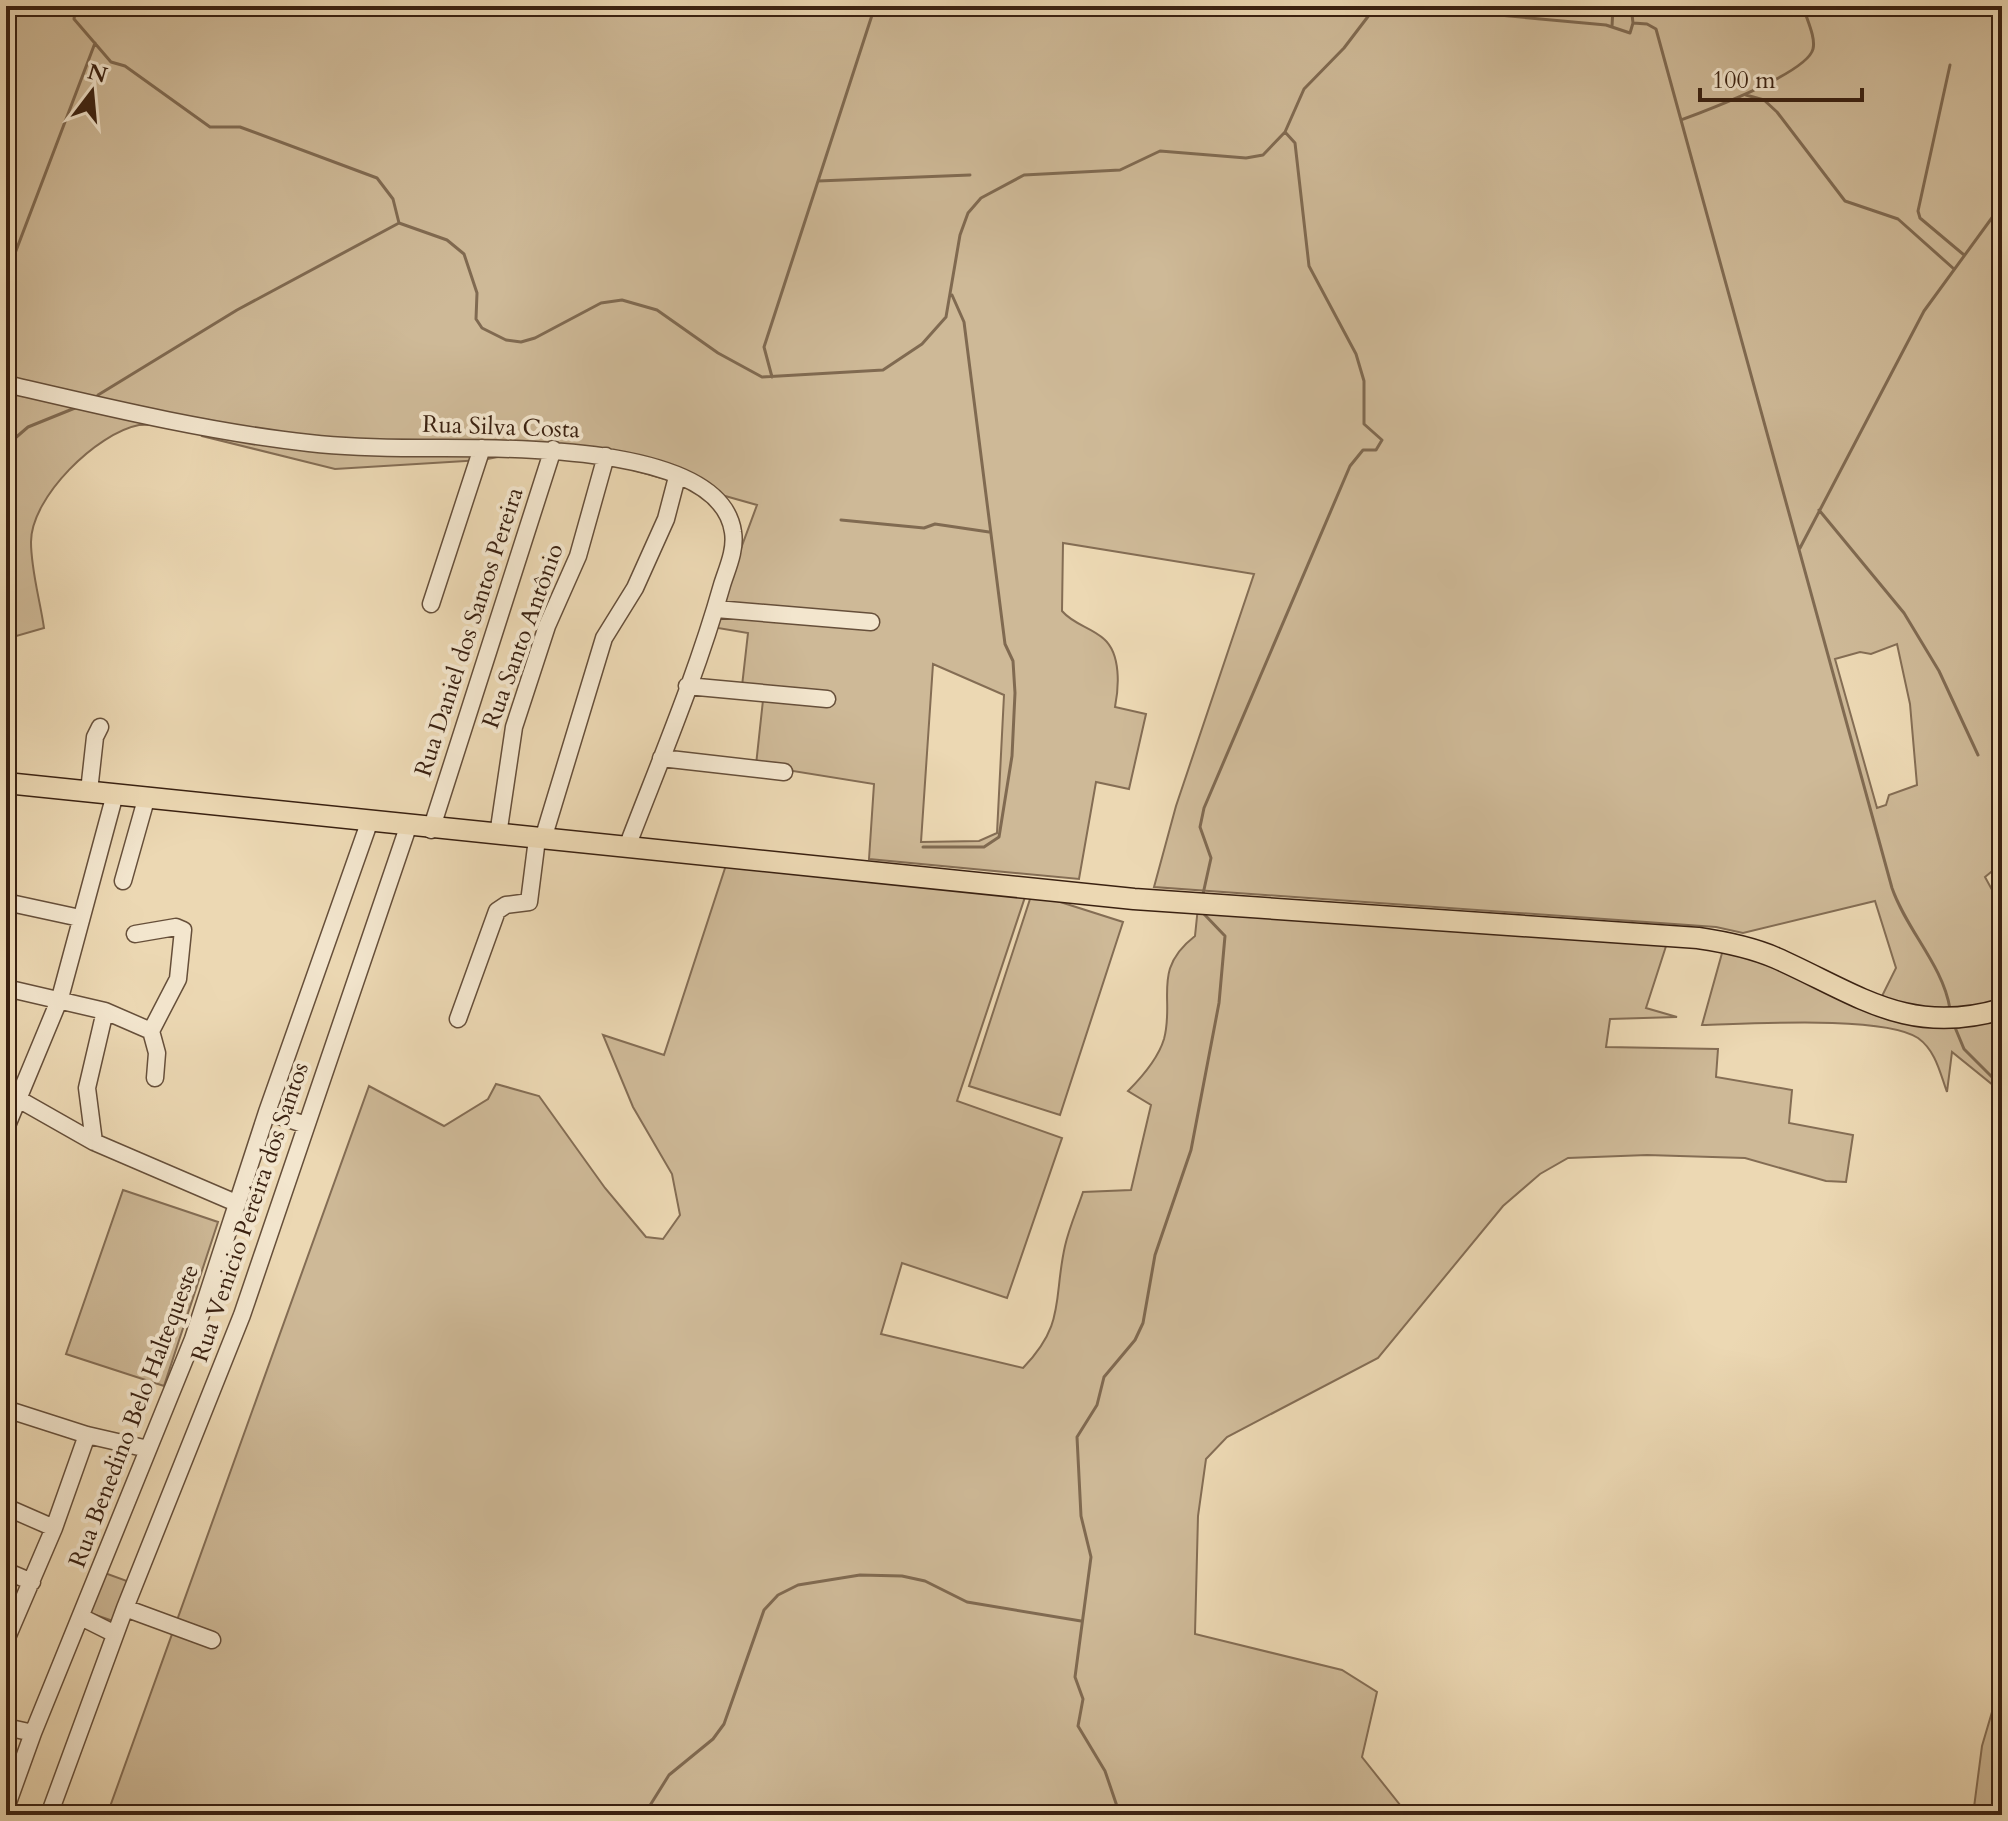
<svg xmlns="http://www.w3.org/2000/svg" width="2008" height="1821" font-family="Cardo,serif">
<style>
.green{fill:#ceb997;stroke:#846d54;stroke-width:2;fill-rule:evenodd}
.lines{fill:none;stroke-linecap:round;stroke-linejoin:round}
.stream{stroke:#806a51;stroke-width:3}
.minor-casing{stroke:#664f3a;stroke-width:19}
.major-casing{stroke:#3a2111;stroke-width:23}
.minor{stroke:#f3e6ce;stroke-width:16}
.major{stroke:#ecd8b3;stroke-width:20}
.labels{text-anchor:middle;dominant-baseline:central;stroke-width:8;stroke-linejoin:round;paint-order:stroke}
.street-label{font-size:24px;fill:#3a2111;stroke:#f3e6ce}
</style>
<rect width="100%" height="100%" fill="#ecd8b3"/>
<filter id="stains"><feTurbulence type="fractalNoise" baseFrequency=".0025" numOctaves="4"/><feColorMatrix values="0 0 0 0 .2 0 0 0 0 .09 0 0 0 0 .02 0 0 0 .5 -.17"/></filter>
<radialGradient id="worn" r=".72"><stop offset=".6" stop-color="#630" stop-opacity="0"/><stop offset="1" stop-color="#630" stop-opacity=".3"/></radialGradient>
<path class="green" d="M6,6h1996v857l-17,14 17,31v93c-51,11 -71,11 -121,-3l15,-30 -21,-67 -132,32 -27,-6 -562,-40 22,-81 78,-232 -191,-31 -1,68c12,14 29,16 42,28 17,15 15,48 11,68l31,7 -17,75 -33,-7 -17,97 -210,-20 5,-75 -118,-19 7,-65 -22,-5 7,-62 -36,-6 45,-122 -216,-61 -11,7 -48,9 -147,9 -133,-33 -7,-7c-17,-1 -39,-6 -56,-4 -42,8 -108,72 -108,117 0,28 9,58 13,86l-38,11zM1897,644l13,60 7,81 -28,10 -3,10 -9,3 -42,-149 25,-7 11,2zM933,664l71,31 -7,138 -18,8 -58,1z
M727,862l300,29 -70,210 105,37 -55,160 -105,-35 -21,71 142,34c43,-44 30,-69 42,-122 4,-18 12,-36 18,-54l48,-2 20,-85 -23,-14c14,-14 30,-32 36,-52 11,-40 -13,-69 31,-103l3,-29 470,33 -22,68 31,9 -67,2 -4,28 112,2 -2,28 76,13 -3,33 64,12 -7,47 -20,-1 -81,-23 -98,-3 -79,3 -28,16 -37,32 -125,152 -151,79 -21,22 -8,57 -3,118 147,36 35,22 -15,65 46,58h-1301l262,-729 75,40 44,-27 8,-15 43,12 66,92 41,49 17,2 17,-24 -8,-41 -39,-67 -30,-72 61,20z
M1032,893l91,29 -63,193 -91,-29z
M1724,946l192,79 40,3 46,-8v84l-8,-18 -42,-34 -5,40c-7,-19 -11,-41 -29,-54 -34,-23 -171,-14 -216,-13z
M123,1190l95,32 -54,164 -98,-32z
M102,1572l25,9 -14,40 -26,-9z
M2002,1678v137h-29l9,-69z"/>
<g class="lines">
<path class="stream" d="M76,6l-2,13 37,43 14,4 85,61h30l137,51 16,21 6,24
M1401,6l205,19 24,8 3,-10
M1631,6l2,17
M1633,23l14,1 9,5 236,859c15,43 51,77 58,121
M1612,27l1,-21
M1950,65l-32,146 2,7 44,37
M1746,95l18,5 13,12 68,89 53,18 56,50
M1681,120c24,-9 126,-47 132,-71 3,-12 -7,-31 -10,-43
M818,181l152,-6
M399,223l48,17 17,14 13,39 -1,26 6,9 24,12 15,2 14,-4 66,-35 21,-3 35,10 61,43 44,24 121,-7 39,-26 24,-27 14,-82 8,-22 13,-15 43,-23 96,-5 40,-19 86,7 17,-3 22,-23 19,-43 40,-41 32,-42
M6,277l89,-234
M772,377l-8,-30 111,-341
M98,395l139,-85 162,-87
M6,446l22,-19 47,-19
M1819,510l85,103 35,58 39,84
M841,520l83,8 11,-4 54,8
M1800,548l124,-237 78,-107
M923,847h61l15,-10 13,-81 3,-63 -2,-32 -8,-17 -41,-322 -12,-27
M1203,894l8,-36 -11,-31 4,-19 146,-342 13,-16h13l6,-10 -18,-16v-43l-8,-27 -47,-88 -14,-123 -10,-11
M1954,1025l10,24 38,38
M644,1815l25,-40 44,-36 11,-15 40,-114 14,-15 20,-10 62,-10 42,1 23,5 42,21 114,19
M1120,1815l-15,-44 -27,-45 5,-27 -8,-22 16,-120 -10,-41 -4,-79 20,-32 7,-28 31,-37 8,-17 12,-68 36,-105 28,-147 6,-67 -21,-22"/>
<defs>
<path id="minor" d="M6,384c99,23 202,48 303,59 36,4 73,5 109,5 68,1 302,-9 315,84 3,18 -6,37 -11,53 -25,89 -62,176 -95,262
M431,604l51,-156
M716,609l155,13
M687,686l140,13
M661,758l123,14
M89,791l6,-54 5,-10
M431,830l122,-381
M498,835l16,-108 33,-101 31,-70 28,-100
M543,839l61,-201 31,-50 31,-69 11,-42
M123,881l24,-85
M6,902l74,16
M135,934l41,-7 7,3 -5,49 -27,52
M6,988l99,23 46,20 6,22 -2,25
M458,1019l39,-108 9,-6 23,-3 8,-63
M20,1100l74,42 142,61
M267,1112l39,13
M6,1128l54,-130 55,-204
M94,1142l-7,-54 18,-77
M6,1409l81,26 61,14
M6,1507l48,21
M6,1571l26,11
M125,1608l87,32
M81,1617l34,17
M6,1640l48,-112 33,-93
M6,1727l27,6
M6,1808l27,-75 160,-394 74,-227 102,-289
M49,1815l76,-207 117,-293 166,-488"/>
<path id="major" d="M6,783l1128,116 564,39c27,4 53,9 78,20 81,36 132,79 226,51"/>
</defs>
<use href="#minor" class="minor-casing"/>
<use href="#major" class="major-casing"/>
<use href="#minor" class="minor"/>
<use href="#major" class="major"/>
</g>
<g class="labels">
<g class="street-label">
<text transform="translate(501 427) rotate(2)">Rua Silva Costa</text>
<text transform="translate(469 632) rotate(-72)">Rua Daniel dos Santos Pereira</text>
<text transform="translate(523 636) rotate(-70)">Rua Santo Antônio</text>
<text transform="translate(250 1212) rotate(-71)">Rua Venicio Pereira dos Santos</text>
<text transform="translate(134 1416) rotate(-69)">Rua Benedino Belo Haltequeste</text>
</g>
</g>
<rect width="2008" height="1821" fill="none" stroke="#ecd8b3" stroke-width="32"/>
<rect x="8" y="8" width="1992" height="1805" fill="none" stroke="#3a2111" stroke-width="4"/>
<rect x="16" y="16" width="1976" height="1789" fill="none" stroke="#3a2111" stroke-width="2"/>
<g transform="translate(92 92) rotate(16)" stroke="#f3e6ce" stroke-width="6" paint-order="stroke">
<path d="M0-6L14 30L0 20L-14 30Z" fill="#3a2111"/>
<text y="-12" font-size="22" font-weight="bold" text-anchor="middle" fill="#3a2111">N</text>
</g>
<path d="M1700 88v12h162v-12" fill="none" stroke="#3a2111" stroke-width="4"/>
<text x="1712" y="88" font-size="24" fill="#3a2111" stroke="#f3e6ce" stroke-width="6" paint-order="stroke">100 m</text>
<rect width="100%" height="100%" filter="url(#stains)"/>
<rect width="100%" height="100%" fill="url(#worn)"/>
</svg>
